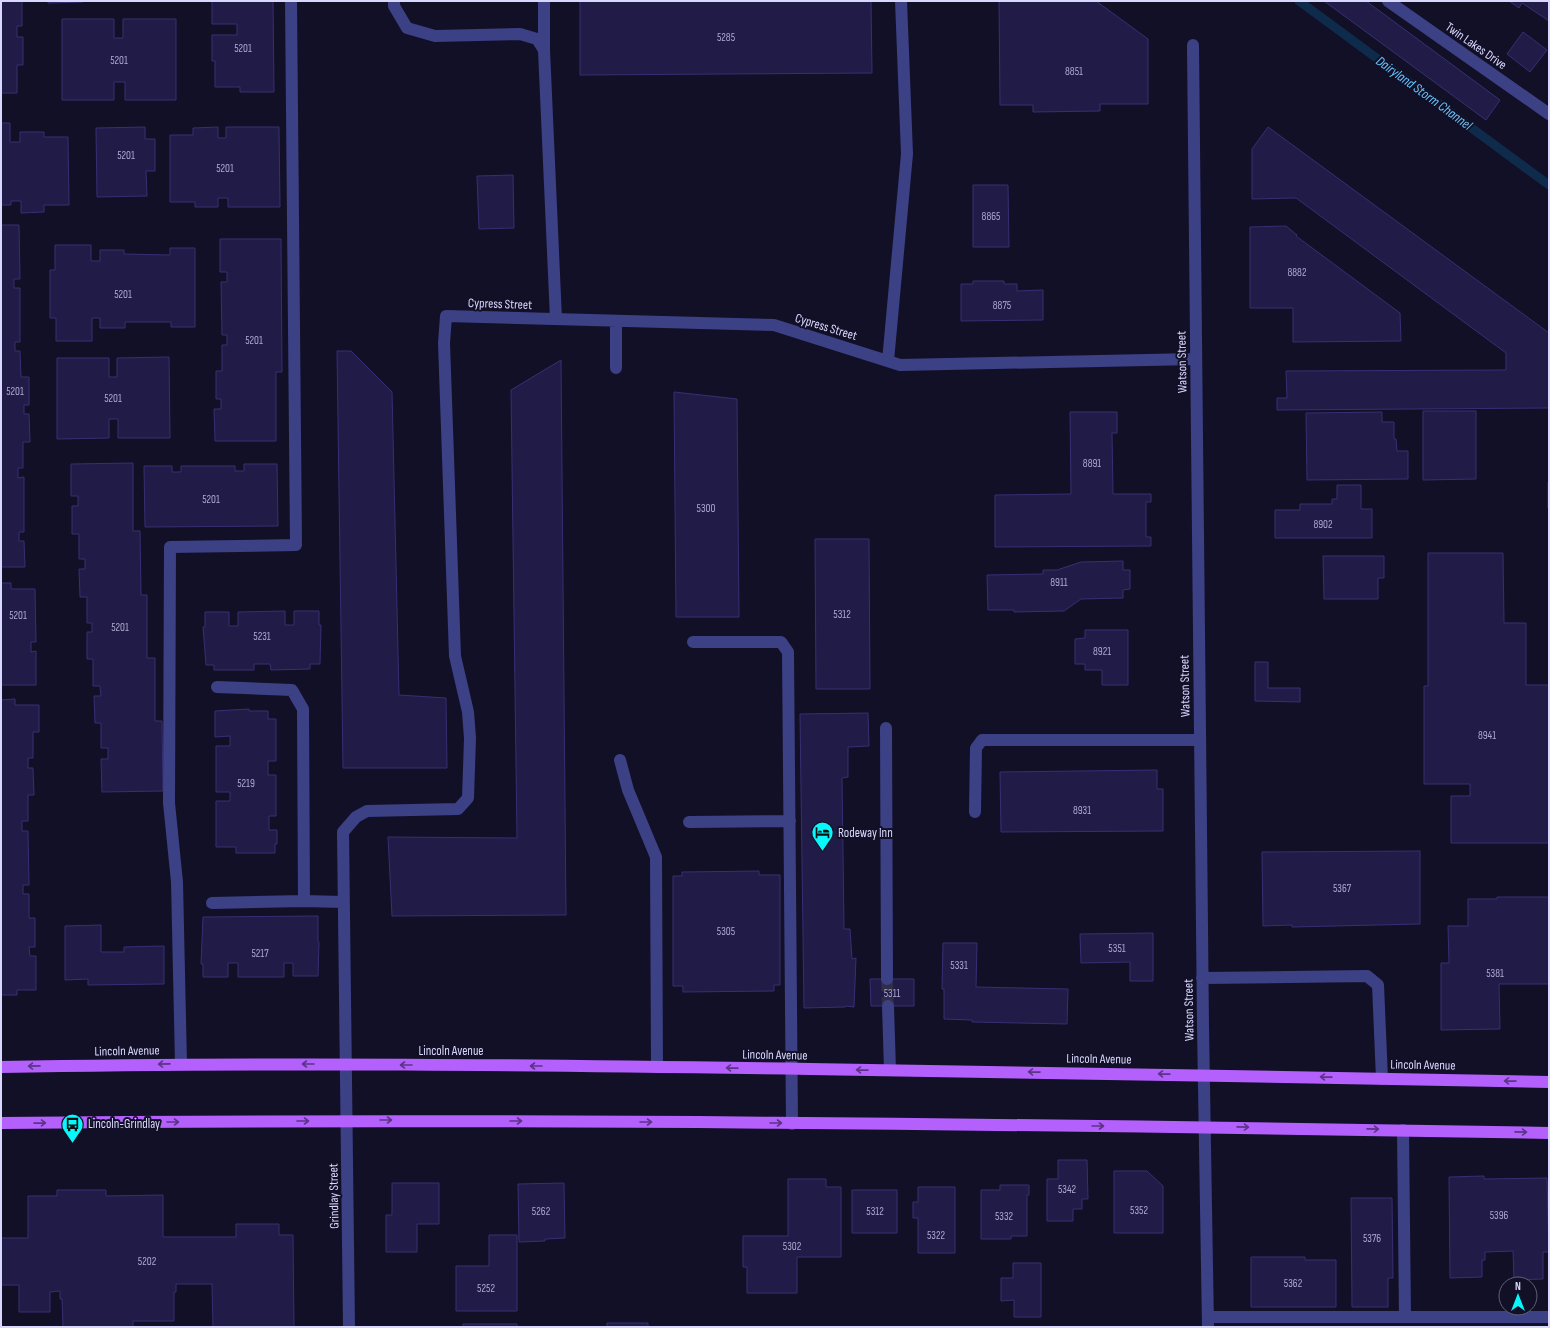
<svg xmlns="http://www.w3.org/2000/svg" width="1550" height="1328" font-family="'Sofia Sans Condensed',sans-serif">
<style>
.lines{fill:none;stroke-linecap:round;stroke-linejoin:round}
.stream{stroke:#0f2b4b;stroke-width:9}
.building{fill:#211c47;stroke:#362f73}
.minor-tunnel{stroke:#302e47;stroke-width:12;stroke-dasharray:12 6;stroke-linecap:butt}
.minor{stroke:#3c4085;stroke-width:12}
.major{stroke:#b460fc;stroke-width:12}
.oneway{stroke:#5b3487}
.labels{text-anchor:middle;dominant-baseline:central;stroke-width:4;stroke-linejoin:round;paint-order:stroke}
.number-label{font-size:11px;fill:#aaa8d0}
.street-label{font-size:13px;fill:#d8d7fe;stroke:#121027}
.poi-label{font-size:13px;fill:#d8d7fe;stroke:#121027;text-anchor:start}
.water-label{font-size:14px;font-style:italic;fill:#67c4fc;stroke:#121027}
</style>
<rect width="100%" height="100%" fill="#121027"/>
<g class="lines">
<path class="stream" d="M1299,1l250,184"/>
</g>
<path class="building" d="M1,1h21v25h-5v11h6v28h-6v28h-16z
M48,1h35v1l-35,1z
M212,1h61l1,91h-34v-5h-25v-26h-3v-26h25v-11h-25z
M580,1h291l1,72 -292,2z
M999,1h97l52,38v65h-48v7l-67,1v-7h-33z
M1324,1h42l134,99 -14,20z
M1509,1h40v20l-27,-18 -3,5z
M62,19h52v19h9v-19h53v81h-51v-18h-11v18h-52z
M1523,32l24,18 -17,22 -23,-18z
M1,123h9v19h10v-10h24v5h24l1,68h-25v7l-23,1v-12h-10v4h-10z
M145,127v12h10v32h-9l1,25 -50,1 -1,-69z
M218,127v11h8v-11h53l1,80h-52v-9h-10v9h-23v-5h-25v-67h23v-7z
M1268,127l281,206v75l-272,2v-12h10l-1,-27 220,-1v-17l-210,-155 -44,1v-50z
M513,175l1,53 -35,1 -2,-53z
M973,185h35l1,62h-36z
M1,225h18l1,54h-6v9h6v54h-5v9h5l1,26h8v28h-5v9h5l1,28h-7v26h-5v10l6,-1v55h-5v9h5l1,26h-24z
M1286,226l11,9 -1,1 104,77 1,28 -108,1v-34h-43v-81z
M220,239h61l1,133h-6v69h-61l-1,-32h7v-10h-5v-28h6v-26h5v-10h-5l-1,-53h6v-10h-7z
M55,245h36v16h9v-11h24v4l46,1v-7h25v79h-24v-5h-46v6h-25v-10h-8v23h-36v-23h-6v-48h5z
M973,281h31v3h13v7l26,-1v30l-82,1v-37h12z
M337,351h14l41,41 7,303 47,3 1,70h-104z
M169,357l1,81h-52v-19h-9v19l-52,1v-81h52v19h8v-19z
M561,360l5,555 -174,1 -4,-79 129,1 -6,-448z
M674,392l63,7 2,218h-63z
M1423,411h53v68l-53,1z
M1070,412h47v21h-5l1,61h38v8h-5v35h5v9l-156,1v-52l76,-1z
M1382,412v10h12v17h2l1,12h11v28l-101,1 -1,-67z
M133,463v68h7l1,64h6v63h8v63h7l1,70 -61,1 -1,-33h7v-11h-7v-25h-6l-1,-27h7l-1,-10h-7v-27h-6v-27h5v-9h-5v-26h-7l-1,-28h6v-10h-6v-25h-7v-28h6v-10h-7v-32z
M244,464h33l1,62 -133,1 -1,-61h28v6h9v-6h54v5h9z
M1548,482h1v26h-1z
M1337,485h24v24h11v29h-97v-28h25v-6h32v-5h5z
M815,539h54l1,150h-54z
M1428,553h75l1,70h22v62h23v158h-98v-47h19v-12h-46v-98h4z
M1323,556h61v22h-6v21h-54z
M1123,561v9h7v19l-7,1v8l-42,1 -17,12 -50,1v-2h-26l-1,-35 56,-1v-4h14l24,-8z
M1,583h10v6h24l1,53h-5v10l5,-1v34h-35z
M285,611v14h9v-14h25v14h2l-1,39h-10v5l-39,1 -1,-6h-16v6h-40v-5h-8l-3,-38h2v-15h24v14h9v-14z
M1085,630h43v55h-26v-15h-17v-6h-10v-25l10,-1z
M1255,662h13v26h32v14l-45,-1z
M15,699v6h24v27h-6v26h-5v10h5l1,27h-6v26h-6v10h6l1,54h-6v9h6v24h6v29h-6l1,9h6v34h-19v5h-16v-295z
M249,709v2h19v8h8v42h-8v14h8v41h-7v14h8v14h-2v9h-39v-6h-20v-46h14v-9h-14v-46h14v-10l-15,1v-26z
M868,713l1,33 -21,1v30l-6,1 2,151h6l2,30 4,-1 -2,49 -8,-1 -1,1 -41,1 -4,-294z
M1157,770v19h6v42l-162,1 -1,-60z
M1420,851v73l-128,3v-2l-29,1 -1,-74z
M759,871v4h21v110h-6v6l-91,1v-6h-10v-110h9v-4z
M1497,897h52v87h-50l1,45 -59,1v-67h8l-1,-37h20v-27h29z
M318,916v26h1l-1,34h-25v-13h-9v14h-46v-14h-10v14h-25v-13h-2l2,-47z
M101,925v27h23v-5l40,-1v38l-76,1v-6l-23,1v-54z
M1153,933v48h-23v-19l-49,1 -1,-29z
M943,943h34l-1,44 92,2 -1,35 -95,-2v-2l-28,-1v-30h-2z
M870,979h44v27h-43z
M1058,1160h29l1,39h-6v10h-9v12h-26v-42h11z
M1114,1171h33l16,15v47h-49z
M1484,1176v3l63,-1 2,74h-6v27l-29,1 -1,-29 -28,1v8h-3v17l-32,1 -1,-101z
M788,1179h38v8h15v70h-44v36h-50v-26h-4v-31h45z
M392,1183h47v41h-22v28h-31v-37h6z
M564,1183l1,55 -20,1v2l-26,1 -1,-58z
M1000,1185h29v10h-2v41h-16v3h-30v-49h19z
M918,1187h37v66h-37v-35h-5v-16h5z
M57,1190h49v6l57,-1v42h73v-13h43v11h14l1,92h-81l-1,-43h-36v8h-2v29h-41v6h-70l-1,-28h-2v-8l-10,1v20h-31v-27h-18v-47h27v-42h29z
M852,1190h45v43h-45z
M1351,1198h41l1,80h-5v29h-36z
M489,1235h28v76h-61v-45h33z
M1251,1257h54v3h31v47h-85z
M1013,1263h28v54h-27v-17l-13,1v-23h12z
M607,1323h41v4h-41z
M463,1324h54v3h-54z"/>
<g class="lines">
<path class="minor-tunnel" d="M887,979l1,27"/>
<path class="minor" d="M394,1v5l13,22 28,8 85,-2 17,5 7,11 12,269
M1388,1l161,113
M1193,45l10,981 5,301
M544,50v-49
M616,321v47
M888,361l19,-207 -6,-153
M693,642h88l7,10 4,472
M886,728l1,251
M620,760l8,30 28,67 1,210
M975,812l1,-64 6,-8h218
M689,822l101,-1
M304,901l39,1
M212,903l92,-2 -1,-192 -11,-19 -75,-3
M1202,978l165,-2 11,9 4,94
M888,1006l2,64
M181,1064l-4,-182 -8,-79 1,-256 126,-2 -5,-544
M1403,1130l2,187
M1208,1317h341
M349,1327l-6,-495 13,-15 11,-6 91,-2 10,-11 2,-60 -2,-26 -13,-56 -11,-313 2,-27 328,9 126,40 295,-6"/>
<path class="major" d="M1,1067c270,-5 539,-2 809,2 246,4 493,8 739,13
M1,1123c516,-5 1032,1 1548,10"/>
</g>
<defs><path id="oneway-shaft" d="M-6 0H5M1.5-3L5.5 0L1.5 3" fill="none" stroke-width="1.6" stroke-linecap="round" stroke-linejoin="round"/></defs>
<g class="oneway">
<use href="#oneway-shaft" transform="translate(164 1064) rotate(179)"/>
<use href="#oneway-shaft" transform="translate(308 1064) rotate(-180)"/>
<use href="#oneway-shaft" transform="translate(406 1065) rotate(-180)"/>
<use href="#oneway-shaft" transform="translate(34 1066) rotate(179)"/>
<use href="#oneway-shaft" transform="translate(536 1066) rotate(-180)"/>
<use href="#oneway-shaft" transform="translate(732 1068) rotate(-179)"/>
<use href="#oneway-shaft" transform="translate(862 1070) rotate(-179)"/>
<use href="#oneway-shaft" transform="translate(1034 1072) rotate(-179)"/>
<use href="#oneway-shaft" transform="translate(1164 1074) rotate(-179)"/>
<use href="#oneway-shaft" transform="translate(1326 1077) rotate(-179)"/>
<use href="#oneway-shaft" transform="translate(1510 1081) rotate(-179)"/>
<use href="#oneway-shaft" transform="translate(386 1120)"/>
<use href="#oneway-shaft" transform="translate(303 1121)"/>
<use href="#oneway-shaft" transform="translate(516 1121)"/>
<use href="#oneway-shaft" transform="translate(173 1122)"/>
<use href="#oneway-shaft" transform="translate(646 1122)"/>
<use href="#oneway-shaft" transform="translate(40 1123) rotate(-1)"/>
<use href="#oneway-shaft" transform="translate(776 1123)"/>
<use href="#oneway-shaft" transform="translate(1098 1126)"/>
<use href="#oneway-shaft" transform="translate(1243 1127) rotate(1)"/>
<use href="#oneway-shaft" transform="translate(1373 1129) rotate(1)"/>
<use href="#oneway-shaft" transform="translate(1521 1132) rotate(1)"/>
</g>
<defs>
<symbol id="hotel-pin" viewBox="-11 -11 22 30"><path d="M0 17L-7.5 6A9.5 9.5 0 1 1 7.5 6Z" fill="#07f7fa" stroke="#121027"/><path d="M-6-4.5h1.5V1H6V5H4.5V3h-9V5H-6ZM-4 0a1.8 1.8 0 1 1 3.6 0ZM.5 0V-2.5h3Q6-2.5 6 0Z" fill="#111"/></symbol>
<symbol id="bus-pin" viewBox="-11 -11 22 30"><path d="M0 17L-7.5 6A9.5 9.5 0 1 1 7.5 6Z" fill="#07f7fa" stroke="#121027"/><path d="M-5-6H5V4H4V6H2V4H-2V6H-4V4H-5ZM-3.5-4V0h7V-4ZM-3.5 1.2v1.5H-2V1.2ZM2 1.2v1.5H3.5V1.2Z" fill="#111"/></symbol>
</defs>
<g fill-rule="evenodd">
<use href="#hotel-pin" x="810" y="820" width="25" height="34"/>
<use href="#bus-pin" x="60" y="1112" width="25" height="34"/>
</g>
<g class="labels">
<g class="number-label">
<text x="726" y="37">5285</text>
<text x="243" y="48">5201</text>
<text x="119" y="60">5201</text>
<text x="1074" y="71">8851</text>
<text x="126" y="155">5201</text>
<text x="225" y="168">5201</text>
<text x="991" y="216">8865</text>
<text x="1297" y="272">8882</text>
<text x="123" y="294">5201</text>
<text x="1002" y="305">8875</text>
<text x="254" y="340">5201</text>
<text x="15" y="391">5201</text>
<text x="113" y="398">5201</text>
<text x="1092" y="463">8891</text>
<text x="211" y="499">5201</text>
<text x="706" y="508">5300</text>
<text x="1323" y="524">8902</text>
<text x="1059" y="582">8911</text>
<text x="842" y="614">5312</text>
<text x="18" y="615">5201</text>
<text x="120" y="627">5201</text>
<text x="262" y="636">5231</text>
<text x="1102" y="651">8921</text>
<text x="1487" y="735">8941</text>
<text x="246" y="783">5219</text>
<text x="1082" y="810">8931</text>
<text x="1342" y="888">5367</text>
<text x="726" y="931">5305</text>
<text x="1117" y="948">5351</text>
<text x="260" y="953">5217</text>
<text x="959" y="965">5331</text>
<text x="1495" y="973">5381</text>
<text x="892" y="993">5311</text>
<text x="1067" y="1189">5342</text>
<text x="1139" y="1210">5352</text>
<text x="541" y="1211">5262</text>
<text x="875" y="1211">5312</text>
<text x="1499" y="1215">5396</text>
<text x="1004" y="1216">5332</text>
<text x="936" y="1235">5322</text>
<text x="1372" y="1238">5376</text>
<text x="792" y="1246">5302</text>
<text x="147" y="1261">5202</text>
<text x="1293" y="1283">5362</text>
<text x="486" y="1288">5252</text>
</g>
<g class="street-label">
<text transform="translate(1476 46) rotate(35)">Twin Lakes Drive</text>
<text transform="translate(500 304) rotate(2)">Cypress Street</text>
<text transform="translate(826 327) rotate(17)">Cypress Street</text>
<text transform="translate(1182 362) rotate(-91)">Watson Street</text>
<text transform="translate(1185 686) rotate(-91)">Watson Street</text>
<text transform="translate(1189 1010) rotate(-91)">Watson Street</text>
<text transform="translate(127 1051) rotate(-1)">Lincoln Avenue</text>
<text x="451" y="1051">Lincoln Avenue</text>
<text transform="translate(775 1055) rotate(1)">Lincoln Avenue</text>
<text transform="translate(1099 1059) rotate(1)">Lincoln Avenue</text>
<text transform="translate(1423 1065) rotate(1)">Lincoln Avenue</text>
<text transform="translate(334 1196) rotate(-91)">Grindlay Street</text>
</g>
<g class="poi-label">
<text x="838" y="833">Rodeway Inn</text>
<text x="88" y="1124">Lincoln-Grindlay</text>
</g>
<g class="water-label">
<text transform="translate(1424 93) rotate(36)">Dairyland Storm Channel</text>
</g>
</g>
<rect width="1550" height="1328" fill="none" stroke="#d8d7fe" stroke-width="4"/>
<g transform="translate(1518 1296)"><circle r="19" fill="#121027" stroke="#61607d"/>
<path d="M0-3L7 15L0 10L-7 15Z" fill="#07f7fa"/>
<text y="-6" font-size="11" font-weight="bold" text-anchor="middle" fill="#d8d7fe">N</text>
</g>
</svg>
